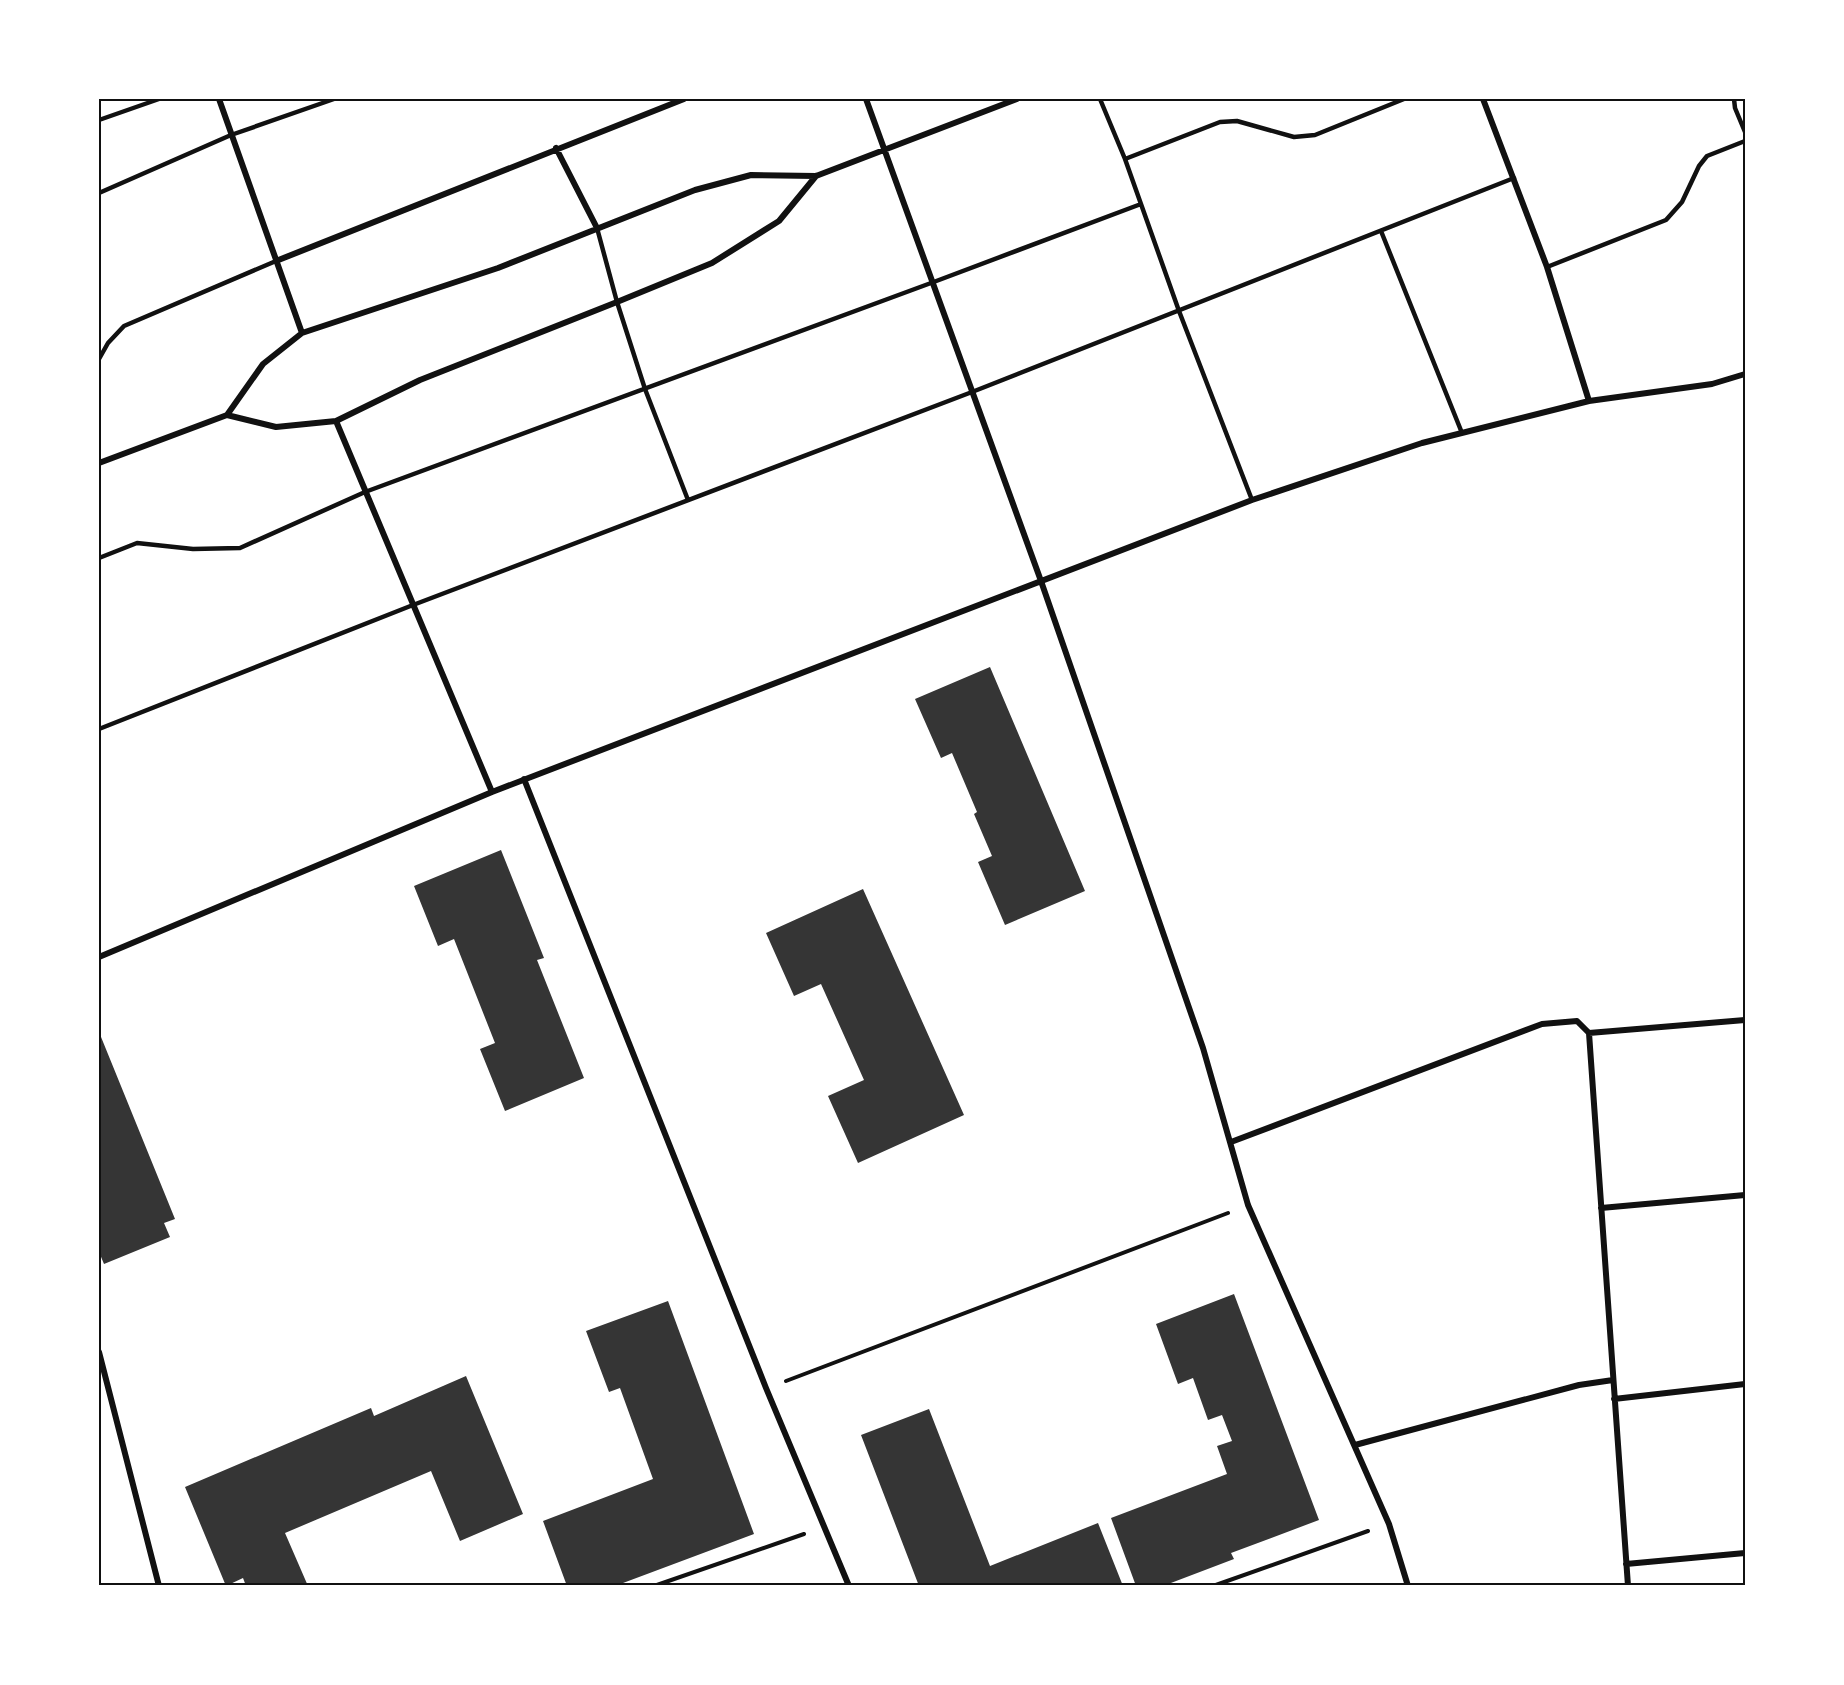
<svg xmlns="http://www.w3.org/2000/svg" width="1844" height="1685" font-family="'Asap Condensed',sans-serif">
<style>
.building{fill:#353535}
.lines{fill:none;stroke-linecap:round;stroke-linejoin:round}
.path{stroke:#111;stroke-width:4}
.service{stroke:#111;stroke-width:4.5}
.minor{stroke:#111;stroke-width:6}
.neatline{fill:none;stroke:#111;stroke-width:2}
</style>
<rect width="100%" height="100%" fill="#fff"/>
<path class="building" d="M990,667l95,224 -80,34 -27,-63 14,-6 -18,-42 3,-2 -25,-59 -11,5 -26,-59z
M501,850l43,108 -7,2 47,118 -79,33 -25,-62 15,-6 -41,-104 -16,7 -24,-60z
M863,889l101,226 -106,48 -30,-67 36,-16 -43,-96 -27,12 -28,-63z
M99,1032l76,187 -11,4 6,14 -66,27 -5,-12z
M1234,1294l85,226 -88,33 3,6 -71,27h-27l-25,-68 116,-44 -10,-28 15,-5 -10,-26 -14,5 -15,-42 -15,6 -22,-60z
M668,1301l86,233 -139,52h-48l-24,-65 110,-42 -33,-91 -11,4 -23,-61z
M466,1376l57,138 -63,27 -29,-70 -146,62 23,53h-62l-3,-8 -17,8 -41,-99 186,-79 3,8z
M929,1409l61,157 108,-43 25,63h-204l-58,-151z"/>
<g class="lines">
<path class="path" d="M786,1381l442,-168
M654,1586l150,-52
M1213,1586l155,-55"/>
<path class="service" d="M1100,99l25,60 54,152 73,189
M1734,99l1,9 10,24
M99,120l60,-21
M1125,159l95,-37 17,-1 57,16 21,-2 89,-36
M99,193l132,-58 103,-36
M597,228l20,74 28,87 43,111
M1381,231l81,202
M1547,267l119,-47 16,-18 17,-36 8,-10 38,-15
M99,359l9,-16 16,-17 152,-65
M99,558l38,-15 56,6 47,-1 125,-56 566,-209 210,-79
M99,729l314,-124 559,-213 542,-214"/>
<path class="minor" d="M219,99l83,234
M866,99l175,482 162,467 45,157 141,319 19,62
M1483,99l64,168 42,134
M556,148l41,80
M276,261l408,-162
M227,415l49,12 60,-6 84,-41 197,-78 95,-39 67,-42 37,-45
M336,421l156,371
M99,463l128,-48 36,-51 39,-31 196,-65 197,-78 56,-15 65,1 201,-77
M524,779l242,609 83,198
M99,957l393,-165 760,-292 170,-57 167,-42 123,-17 33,-10
M1589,1033l156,-13
M1231,1142l311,-118 35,-3 12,12 39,553
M1601,1208l144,-13
M99,1352l60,234
M1614,1399l131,-15
M1355,1445l224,-60 34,-5
M1626,1564l119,-11"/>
</g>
<rect width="1844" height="1685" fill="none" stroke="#ffffff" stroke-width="201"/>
<rect x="100" y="100" width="1644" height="1484" class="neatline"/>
</svg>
